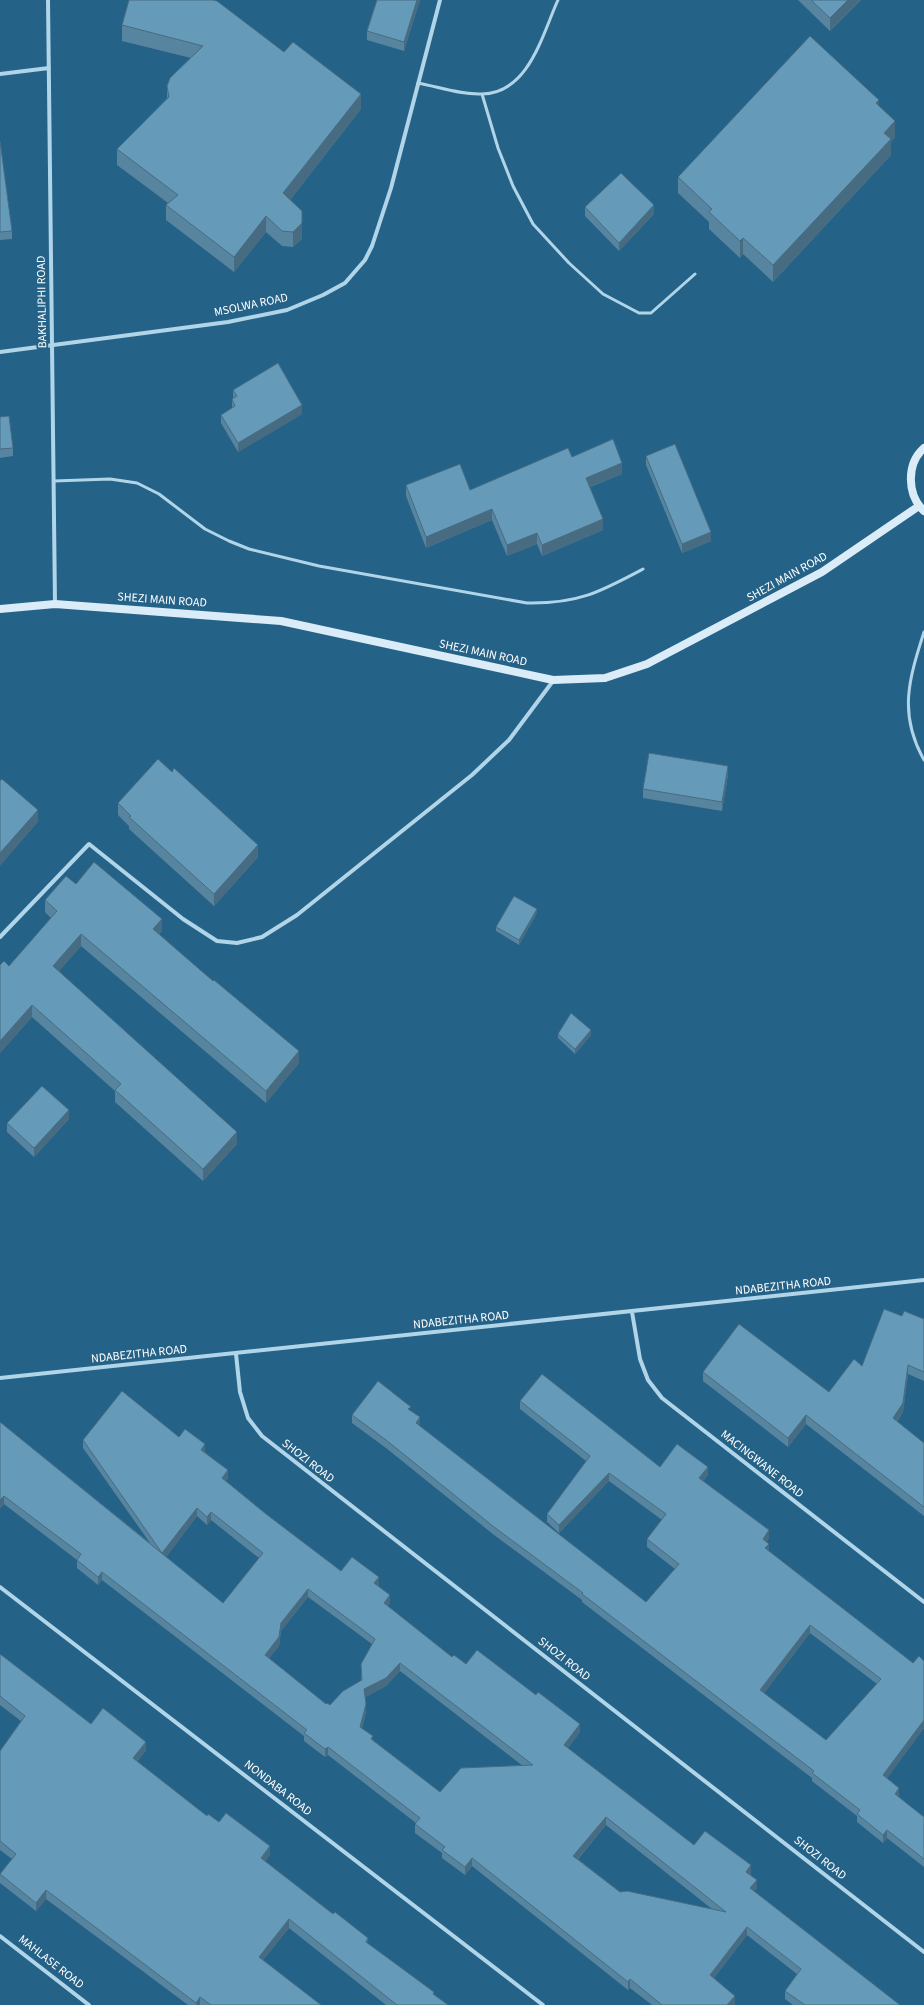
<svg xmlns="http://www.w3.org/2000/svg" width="924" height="2005" font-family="'Source Sans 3',sans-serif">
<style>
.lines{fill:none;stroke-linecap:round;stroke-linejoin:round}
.lane{stroke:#b0d5e9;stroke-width:3}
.street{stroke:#b0d5e9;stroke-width:4}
.secondary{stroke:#daecf7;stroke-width:8}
.wall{fill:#57859f;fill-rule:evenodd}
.shaded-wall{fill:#476c82}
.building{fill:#659bb9;stroke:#476c82;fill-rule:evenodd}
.labels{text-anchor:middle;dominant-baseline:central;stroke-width:4;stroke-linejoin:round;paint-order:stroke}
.street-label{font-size:12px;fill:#fff;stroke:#256287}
</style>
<rect width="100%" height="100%" fill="#256287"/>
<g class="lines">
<path class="lane" d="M418,83c21,4 43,12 64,11 47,-1 60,-59 76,-94
M482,94l16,54 15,38 20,38 36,39 34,31 36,19h12l44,-39
M54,481l56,-2 27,4 22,11 46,35 24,12 20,8 70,17 208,37c51,1 73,-11 116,-34
M924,632c-15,47 -26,82 0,128"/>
<path class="street" d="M48,0l7,604
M0,74l49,-6
M0,352l228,-30 59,-12 36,-15 22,-12 20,-23 7,-14 19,-58 49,-188
M0,937l89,-93 94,75 34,22 20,2 25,-6 35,-22 175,-140 37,-35 44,-59
M632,1312l8,47 8,21 14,18 262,204
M236,1354l4,38 8,26 14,18 662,516
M0,1378l924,-98
M0,1587l543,418
M0,1936l89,69"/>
<path class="secondary" d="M924,448c-18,16 -17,47 0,63
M0,609l55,-5 226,17 272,59 52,-2 42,-14 175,-92 97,-66"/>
</g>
<path class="wall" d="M377,0h43l-16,51 -37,-11v-9z
M798,0h63l-31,31z
M122,25l162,27 77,57 -71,91 12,39 -9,8 -11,-1 -16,-14 -32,40 -68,-52v-15l2,-2 -51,-38v-16l50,-51v-12l24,-28 -69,-17z
M879,106l16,31 -4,5v13l-118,127 -30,-28 -3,4 -31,-29v-7l-31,-29v-16z
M0,141l12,90v8l-12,1z
M585,207l69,7 -35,37 -34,-35z
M233,390l69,24 -64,38 -17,-29v-8l11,-7v-9l1,-1z
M0,417l13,31v8l-13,2z
M646,456l65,85 -29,12 -36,-88z
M572,457l50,17 -32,13 13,43 -61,26 -5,-12 -30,12 -15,-36 -66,28 -20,-52v-11l64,5z
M728,775l-6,36 -79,-13v-9z
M118,803l140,54 -44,49 -85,-77v-3l-11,-11z
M76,884l86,47 -3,3 140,129 -33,40 -185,-157 -22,25 178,173 -34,37 -88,-79v-11l-83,-74 -32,36v-88l9,1 42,-48 -6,-6v-12z
M537,913l-18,32 -23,-14v-4z
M558,1034l33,1 -16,19 -17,-16z
M69,1119l-35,38 -27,-25v-9z
M902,1316l22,3v62l-16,-7 -5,38 -6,10 27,21v73l-118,-92 -18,23 -85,-66v-9l126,20 33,-26z
M520,1401l140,66 48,8 -5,6 66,57 -3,4 3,9 144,112 11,65 -37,50 12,18 -1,1 26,20v50l-37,-29 -4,5 -26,-21v-6l-45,-35v-3l-230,-176v-2l-88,-65 -108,-87 -34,-25v-8l59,-4 9,14v1l226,176 29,-33 -28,-22v-8l15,-19 -53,-39 -50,52 -12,-11v-8l39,-53 -66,-52zM810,1633l67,51 -51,56 -62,-47z
M0,1422l150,121 -67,-95v-8l96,-3 26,15 23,26 -2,3 40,33 75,57 38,14 -1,1 12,17 -2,3 64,51 14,7 114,68 -12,16 126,97 57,29 -1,1 7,13 -3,3 146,114h-107l-8,-6v-8l12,-17 -50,-39 -33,43 21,26 -1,1h-82l-22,-17 -2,2 -156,-124 -7,9 -23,-17v-5l-27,-20v-9l1,-1 -88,-68 -3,2 -21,-16v-5l-202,-156 -4,5 -21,-17v-8l-73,-56 -4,4zM197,1516l10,9 4,-5 48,38 -36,45 -57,-46zM308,1597l64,47 -11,20v16l-31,25 -4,-1 -57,-46 10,-12 2,-15zM400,1671l123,95 -83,26 -67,-52 -11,-12 4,-16 -1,-15 21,-11zM606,1825l106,84 -92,-17 -42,-33z
M0,1654l91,70 55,26 -9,12 70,54 12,6 51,33 -5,6 103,83 80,61h-62l-97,-77 -26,32 58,45h-133l-142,-106 -10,12 -36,-28v-9l12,-15 -12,-9v-99l21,-30 -21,-16z"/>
<path class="shaded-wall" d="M417,0h3l-16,51v-9z
M848,0h13l-31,31v-13z
M361,94v15l-78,100v-16z
M879,100v16l-3,-13z
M895,121v16l-4,5v13l-118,127v-17l111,-132z
M654,205v9l-35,37v-8z
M266,216v16l-32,40v-15z
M302,223v16l-9,8v-15z
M743,238v16l-3,4v-17z
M302,405v9l-64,38v-9z
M622,463v11l-36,14v-10z
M492,509v11l-66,28v-11z
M603,519v11l-61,26v-11z
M711,532v9l-29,12v-9z
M537,533v11l-30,12v-11z
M728,766v9l-6,36v-9z
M38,810v12l-38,44v-13z
M258,845v12l-44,49v-12z
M537,909v4l-18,32v-5z
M162,919v12l-9,10v-12z
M81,934v12l-28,32v-12z
M32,1005v12l-32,36v-12z
M591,1030v5l-16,19v-5z
M299,1051v12l-33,40v-12z
M69,1110v9l-35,38v-9z
M237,1132v12l-34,37v-12z
M908,1365v9l-5,38 -10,15v-9z
M806,1415v9l-18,23v-9z
M420,1417v8l-4,6v-8z
M205,1444v8l-4,-2z
M708,1467v8l-9,11v-8z
M228,1470v8l-6,8v-8z
M609,1473v8l-50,52v-8z
M4,1496v8l-4,4v-8z
M197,1508v8l-35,46v-9z
M211,1512v8l-4,5v-8z
M769,1530v8l-6,9v-8z
M769,1544v8l-4,-4z
M102,1572v8l-4,5v-8z
M379,1577v8l-5,6v-8z
M308,1589v8l-27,34 -2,15 -14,17v-8l16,-32z
M390,1595v8l-6,8v-8z
M810,1625v8l-50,65v-8z
M400,1663v8l-14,15 -22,12v-9z
M366,1704v8l-6,23v-8z
M924,1720v8l-41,56v-9z
M580,1724v8l-16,21v-8z
M146,1742v8l-13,17v-9z
M328,1747v8l-3,2v-8z
M899,1788v8l-4,6v-8z
M606,1817v8l-33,39v-8z
M887,1830v8l-4,5v-8z
M270,1846v9l-9,12v-9z
M472,1858v8l-7,9v-8z
M751,1865v9l-5,6v-8z
M757,1880v8l-7,8v-8z
M46,1890v9l-10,12v-8z
M289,1919v9l-30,37v-8z
M747,1927v8l-37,48v-8z
M368,1938v9l-2,-5z
M630,1979v9l-2,2v-8z
M735,1996v8l-1,1h-7z
M200,1997v8h-4v-2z"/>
<path class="building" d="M129,0h84l4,1 67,51 9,-10 68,52 -78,99 19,18v12l-9,9 -11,-1 -16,-15 -32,41 -68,-52 12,-10 -61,-46 52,-52 -2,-11 3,-8 33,-32 -81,-21z
M377,0h40l-13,42 -37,-11z
M811,0h37l-18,18z
M810,36l69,64 -3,3 19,18 -11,12 7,6 -118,126 -30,-27 -3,3 -31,-29 3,-3 -34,-32z
M0,141l12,90 -12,1z
M621,173l33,32 -35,38 -34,-36z
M278,363l24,42 -64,38 -17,-28 14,-9 -3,-7 5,-3 -4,-6z
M9,416l4,32 -13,1v-32z
M613,439l9,24 -36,15 17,41 -61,26 -5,-12 -30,12 -15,-36 -66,28 -20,-52 54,-21 10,26 98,-42 4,9z
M675,444l36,88 -29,12 -36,-88z
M649,753l79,13 -6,36 -79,-13z
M158,759l14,13 2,-4 84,77 -44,49 -85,-77 2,-1 -13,-13z
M2,779l36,31 -38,43v-72z
M94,862l68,57 -9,10 60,52 1,-1 85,71 -33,40 -185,-157 -28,32 184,166 -34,37 -88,-79 6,-6 -89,-79 -32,36v-76l4,-4 5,5 48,-55 -12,-11 21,-24 10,8z
M514,896l23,13 -18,31 -23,-13z
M571,1013l20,17 -16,19 -17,-15z
M42,1086l27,24 -35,38 -27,-25z
M884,1309l18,7 2,-5 20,8v53l-16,-7 -5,38 -10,15 31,25v64l-118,-92 -18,23 -85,-66 36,-48 90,68 25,-33 8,7z
M542,1374l118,93 17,-23 31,23 -9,11 70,52 -6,9 6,5 -4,4 148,115 6,-7 5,5v59l-41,55 16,13 -4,6 29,23v42l-37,-29 -4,5 -26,-21 3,-4 -48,-37 2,-2 -232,-177 1,-1 -89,-66 -108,-87 -34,-25 26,-34 33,26 -3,2 12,8 -4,6 230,179 33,-38 -32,-25 19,-25 -57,-41 -50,52 -12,-11 43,-58 -70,-55zM810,1625l71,54 -55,61 -66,-50z
M122,1391l57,46 6,-8 20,15 -4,6 27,20 -6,8 44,36 75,57 11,-14 27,20 -5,6 16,12 -6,8 68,54 2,-2 12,9 11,-14 59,45 2,-3 42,32 -16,21 130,100 11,-14 46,34 -5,7 11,8 -7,8 150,117h-95l-20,-14 16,-22 -54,-42 -37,48 25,21 -8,9h-65l-32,-26 -2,3 -156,-124 -7,9 -23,-17 3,-3 -30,-23 5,-6 -92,-71 -3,2 -21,-16 3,-3 -205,-158 -4,5 -21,-17 4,-6 -77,-58 -4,4v-78l223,181 40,-50 -52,-41 -4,5 -10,-9 -35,45 -79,-113zM308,1589l67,50 -14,25 1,16 -19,11 -13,14 -3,-2 -1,1 -61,-49 14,-18 2,-14zM400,1663l133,102 -72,3 -21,24 -69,-53 2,-3 -13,-9 6,-23 -2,-15 22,-11zM606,1817l120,95 -99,-21 -7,1 -47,-36z
M0,1654l91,70 12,-16 43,34 -13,16 74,58 1,-2 11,8 7,-9 44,33 -9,12 72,56 2,-2 33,26 -2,4 68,50 -1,2 15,11h-51l-108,-86 -30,38 62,48h-110l-11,-8 -4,6 -150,-113 -10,13 -36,-29 16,-20 -16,-13v-90l25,-35 -25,-20z"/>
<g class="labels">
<g class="street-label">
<text transform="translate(42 302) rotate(-91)">BAKHALIPHI ROAD</text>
<text transform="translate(251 305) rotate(-12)">MSOLWA ROAD</text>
<text transform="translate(787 577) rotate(-29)">SHEZI MAIN ROAD</text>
<text transform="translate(162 600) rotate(4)">SHEZI MAIN ROAD</text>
<text transform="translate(483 653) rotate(12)">SHEZI MAIN ROAD</text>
<text transform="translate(783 1286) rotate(-6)">NDABEZITHA ROAD</text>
<text transform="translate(461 1320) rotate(-6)">NDABEZITHA ROAD</text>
<text transform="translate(139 1354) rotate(-6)">NDABEZITHA ROAD</text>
<text transform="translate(308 1461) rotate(38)">SHOZI ROAD</text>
<text transform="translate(762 1464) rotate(38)">MACINGWANE ROAD</text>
<text transform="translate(564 1659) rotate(38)">SHOZI ROAD</text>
<text transform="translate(278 1788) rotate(38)">NONDABA ROAD</text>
<text transform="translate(820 1858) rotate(38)">SHOZI ROAD</text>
<text transform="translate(51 1962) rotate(38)">MAHLASE ROAD</text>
</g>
</g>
</svg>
